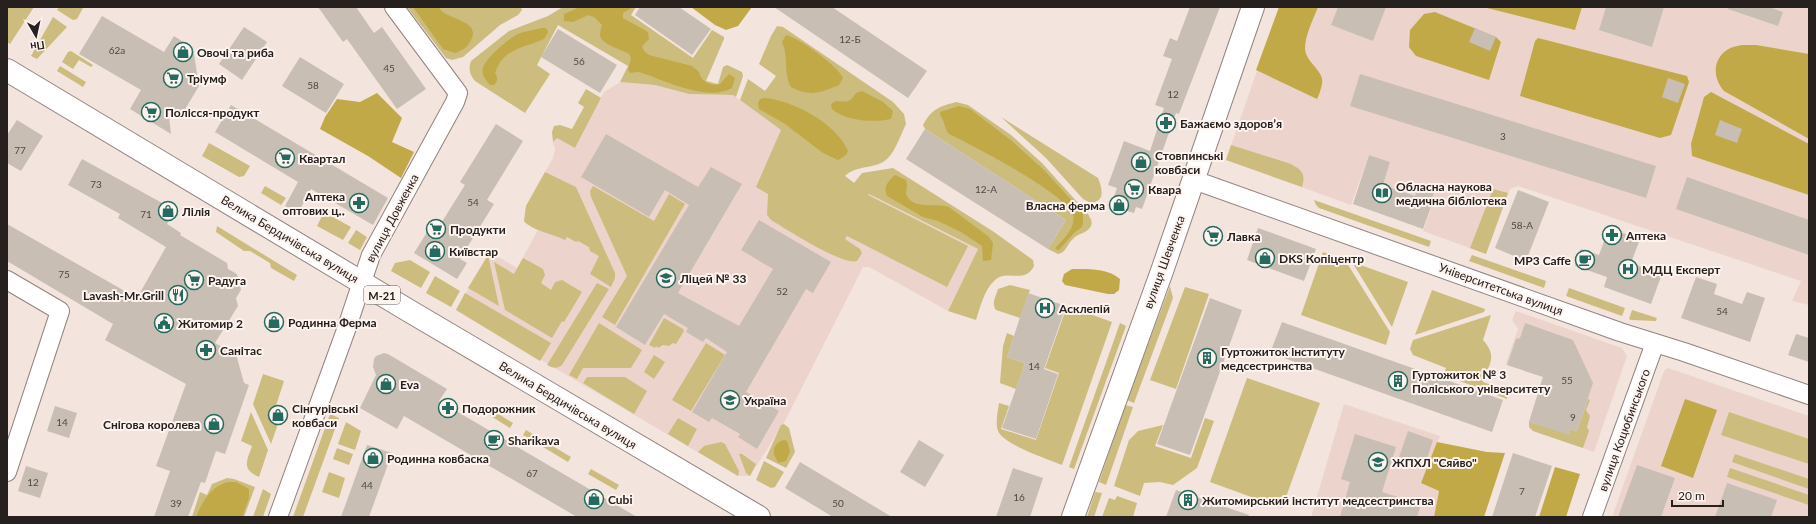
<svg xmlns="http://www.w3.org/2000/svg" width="1816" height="524" font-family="Lato,sans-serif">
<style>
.built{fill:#ecd4cc}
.green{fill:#ccbc7e}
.forest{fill:#c1a948}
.building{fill:#c9beb3}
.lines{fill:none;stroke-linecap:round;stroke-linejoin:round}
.street-casing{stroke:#92837e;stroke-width:20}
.secondary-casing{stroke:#92837e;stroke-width:24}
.highway-casing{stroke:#92837e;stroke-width:24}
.street{stroke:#fff;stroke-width:18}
.secondary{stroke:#fff;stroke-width:22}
.highway{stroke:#fff;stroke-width:22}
.labels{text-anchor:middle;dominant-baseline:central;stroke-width:4;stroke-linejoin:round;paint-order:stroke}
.number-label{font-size:10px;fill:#4f4843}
.shield{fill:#fdf3ef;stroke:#665f5d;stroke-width:1}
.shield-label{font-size:11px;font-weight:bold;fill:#26201e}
.poi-label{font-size:12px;font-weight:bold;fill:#26201e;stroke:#fdf3ef;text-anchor:start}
.street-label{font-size:12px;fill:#26201e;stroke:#fdf3ef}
</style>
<rect width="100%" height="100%" fill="#f4e4de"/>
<path class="built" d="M1279,7h530v298l-17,-4 9,-20 -283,-95 -8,3 -24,65 -63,-23 10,-29 -2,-1 4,-11 -17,-5 -3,11 -32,-11 7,-23 -21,-7 -18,50 -125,-45z
M620,82l35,3 34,9 44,1 141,102 104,52 -30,62 -79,-44h-6l-78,154 -35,55h-12l-282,-166 34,-58 27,16 21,-38 -14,-9 2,-15 27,-48 2,-9 -2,-7 4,-5 18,11 29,-56z
M1516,311l106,37 5,8 -33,96 -61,-21 -4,-4v-5l14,-45 -36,-12 -1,-2 12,-34 -6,-9z
M1668,368l141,48v101h-197l52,-146z
M1344,404l96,32 -19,47 18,8 -5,26h-123z"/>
<path class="green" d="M7,7h27l-24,37 -3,-2z
M59,7h23l1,1 -6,11 -4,1 -16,-10z
M407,7h114l1,3 -4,5 -18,10 -37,32 -11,3 -6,-2z
M563,7h73l-5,8 62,43 19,-28 12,7v2l-18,42 12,3 5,-17 4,-2 15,7 1,4 -7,21 -3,-2 -44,-1 -34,-9 -35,-3 8,-16 -70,-41 -21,40 13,9 -25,39 -50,-32c-5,-6 -7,-12 -4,-20l38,-30 39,-15z
M53,17l14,10 -30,32 -6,-3z
M777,26l6,1 110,75 11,12 2,10c-5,10 -10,26 -18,34 -11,12 -31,6 -43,18l9,7 8,-10 31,-5 101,64 39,28 1,6c-9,19 -28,2 -40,15 -10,9 -14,27 -18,39l-28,-9 30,-62 -109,-55 -1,1 100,51 -21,41 -100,-51 -2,3 15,10 2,4 -5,8c-14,5 -71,-32 -86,-41l-4,-5 1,-21 -12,-7 25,-57 -41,-30 8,-21 17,12 11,-15 -17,-12 12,-28z
M71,51l22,14 -2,2 -12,-7 -6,9 -11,-7 6,-10z
M60,66l26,16 -3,5 -26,-16z
M586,89l15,9 -26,50 -18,-10 -4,4 -1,-10 2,-6 6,-1 12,4 12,-22 -6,-4z
M956,102l12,3 43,30 31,28 46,51c2,4 5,7 3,12 -4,8 -13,7 -18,13 -6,5 -7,14 -15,15l-10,-5 18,-29 -141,-91 -2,-4c9,-16 15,-18 33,-23z
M1001,117l97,61c4,10 8,23 -7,25l-8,-4 -37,-41z
M209,143l41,23 -6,10 -5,1 -37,-21z
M1231,145l60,19c11,6 15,10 11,23l-76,-27z
M545,172l31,15 39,86v5l-4,9 -21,-13 9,-18 -9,-5 -1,-4 -11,-6 -2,1 -9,-5 -2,3c-12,-6 -34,-10 -41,-19l2,-15z
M265,186l21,12 -5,7 -20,-12z
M593,186l61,35 15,-27 16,10 -70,121 -13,-8 25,-41 -36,-79 -1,-6z
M1493,189l15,4 -22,61 -16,-6z
M1314,200l117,41 -2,6 -110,-39 -3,-3z
M324,212l27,15 -8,13 -26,-14z
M217,226l80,49 -3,6 -23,-13 -1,-5 -20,-12h-6l-28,-19z
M356,230l11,7 -7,13 -12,-7z
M1323,252l22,8 45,72 -4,13 -85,-30z
M488,255l11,51 -31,-18z
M1472,255l74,26 -2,7 -75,-27z
M523,258l20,11 2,6 -4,8 10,7 4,-8 7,-2 20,12 -18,30 -2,-1 -10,17 -47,-28 -11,-48 20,12z
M410,260l20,12 -9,16 -30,-17 4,-8z
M1352,262l56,20 -16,45z
M435,276l25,15 -9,16 -25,-14z
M597,283l12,6 -47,76c-5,4 -10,3 -15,0z
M1010,285l20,5 -10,28 -24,-8c-5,-7 0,-14 2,-21z
M1170,286l3,12 -39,105 -7,-3z
M1185,287l24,7 -33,95 -26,-9z
M1569,288l56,20 -3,8 -56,-20z
M1432,290l53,19 -1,3 -69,23z
M465,293l86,50 -11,18 -84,-51z
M1067,306l45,16 -50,143c-14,-6 -58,-20 -64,-34 -3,-8 0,-20 1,-28l10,3 -8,23 35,11 23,-67 -14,-5z
M1632,310l25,8 -1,3 -25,-1 -2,-1z
M1491,315l-8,25c15,17 6,23 0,42l25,9 -1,8 -63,-24 2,-7 -33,-13 -3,-6 3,-9z
M664,318l19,11 1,2 -8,13 -3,-1 -4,3 -6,-1 -5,3 -2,-2 -1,2 -6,-3z
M599,323l43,27 -11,18h-48l-6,11 -8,-4z
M1120,323l6,3 -52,143 -5,-2z
M1007,333l7,3 -7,21 18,6 -9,26 -16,-6 3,-37z
M706,343l19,12 -34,56 -19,-11z
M654,355l11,7 -11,17 -10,-7z
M263,374l21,7 -13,40 7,3 -7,20 -18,-40z
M587,377h38l22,14 -13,23 -51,-31z
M1247,378l73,25 -38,105 -72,-26z
M1588,399l2,1 -4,10 4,6 -3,11 2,4 -6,17 -50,-17 -4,-4v-5l40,12 2,-5 6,2z
M1125,405l8,2 -27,78 -7,-3z
M489,408l24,15 -3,5 -24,-15z
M251,412l17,38 -9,27c-18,-8 -12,-16 -7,-31l-11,-5z
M1729,412l80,27v25l-88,-29z
M330,414l9,4 -36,99h-10z
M678,418l19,11 -9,17 -20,-12z
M1205,418l9,3 -17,47 -24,17 -13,-3 -16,1 -4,13 -26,-10 15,-46 9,-9 25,-6 -8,21 36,12z
M346,422l15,9 -6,19 -17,-6z
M784,424l5,4 6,24 -9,16 -20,-10 15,-33z
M526,430l45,27 -3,5 -45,-27z
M721,442l4,2 14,27 -1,5 -40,-24 6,-6z
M337,448l16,6 -4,11 -16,-6z
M739,454h3l14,10 -6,12 -4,-3z
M1735,454l74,25v10l-77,-27z
M764,461l20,11 -9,15 -4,1 -15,-8z
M1730,468l79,27v10l-82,-28z
M591,469l28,16 -3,5 -28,-16z
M329,472l16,6 -6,20 -17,-6z
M227,478l7,1 21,8 -11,30h-52l8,-25 7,3 5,-11z
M263,489l8,5 -8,23h-10z
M1095,492l7,1 -8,24h-7z
M1117,496l20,7 -4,14h-31l7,-19 6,2z"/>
<path class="forest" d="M413,7h26c4,13 43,12 32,33 -4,8 -8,10 -16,13l-12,-4z
M580,7h53l-10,6v5l25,14 1,7 -7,7 2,5 5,4 43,11 7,6c1,9 13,15 21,12l9,-10 6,4 -3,10c-24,14 -66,-7 -90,-15 -5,-2 -8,0 -12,0l-2,-3 3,-12 -2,-4c-6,-4 -29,-10 -29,-19 0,-3 1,-7 2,-10l-8,-8 -6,-2 -15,7 -9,-1v-7z
M691,7h61l-14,19 -12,4 -11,-5z
M1279,7h39c-5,13 -13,28 -13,42 1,14 20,22 17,35 -1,5 -3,11 -5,15l-61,-29z
M1483,7h99l-7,23z
M1435,12l61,25 5,5 -12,38 -73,-24 -7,-9 1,-17 14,-16z
M542,28h4l2,4 -4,7c-20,9 -41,9 -49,34 3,5 3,8 -1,12h-4c-4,-5 -9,-10 -7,-17 2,-9 26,-30 35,-34 7,-3 16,-4 24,-6z
M786,35c12,2 52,31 57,43l-4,7c-20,8 -28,12 -48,2 -8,-14 -2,-30 -9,-45z
M1538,38l149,38 2,6 -18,53 -11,3 -140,-42 15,-55z
M1742,45h14l53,9v85l-85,-48c-11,-12 -12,-31 3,-41 4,-3 10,-4 15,-5z
M862,91l21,11 10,9 -2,8c-18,4 -45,2 -59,-10l-1,-5 5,-3c10,1 14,2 20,-8z
M1711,92l98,52v51l-117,-39 -1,-12 13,-47z
M377,93l25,25 -10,24 22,10 -13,26 -33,-22 -48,-27 5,-12 12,-18 23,3z
M765,98c29,3 71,25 83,53l-2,4 -8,5 -15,-7 -38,-29 -26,-15 -1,-6 2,-4z
M959,106l11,3 42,32 33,30 38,42v11l-2,4 -6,4 -16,18 -4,-1 2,-3c8,-8 19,-19 16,-31 -6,-21 -101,-70 -124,-81 -5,-6 -4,-13 -9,-19v-3z
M895,175l11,5 1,5 -1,9c7,17 29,8 43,13l40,30 4,6 -2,17 -8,1 -1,-15 -21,-14 -23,-11 -15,-4 -36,-21c-4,-9 1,-15 8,-21z
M1072,269c15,0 36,-1 48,10l-1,11 -5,4h-6l-43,-9 -3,-4 2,-7z
M1685,399l32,11 -24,68 -32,-12z
M785,440l2,1 3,10 -4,10 -7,2c-8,-8 -7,-21 6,-23z
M1437,442l50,10 18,1 -21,64h-50l5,-26 -18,-8z
M1555,467l25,7 -14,43h-27z
M228,482h8l13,7v9l-7,19h-46c6,-15 16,-32 32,-35z"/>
<path class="building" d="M318,7h38l18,26 8,-6 44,62 -29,20 -50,-70 -4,3z
M640,7h39l32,22 -19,26 -57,-40z
M774,7h58l95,64 -19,27z
M1190,7h30l-41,107 -3,-1 -34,96 -6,-2 -2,6 -23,-7 6,-18 -9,-3 16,-44 26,10 14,-43 -9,-3 17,-46 -9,-3 7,-18 7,3z
M1338,7h48l-13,34 -42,-16z
M1606,7h58l-12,40 -53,-17z
M1729,7h40l14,5 -5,14 -50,-17z
M102,16l62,36 10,-16 19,12 6,38 -18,30 -12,1 2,17 -41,-25 11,-19 -62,-36z
M244,27l23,15 -25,38 -23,-16z
M1475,28l21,9 -6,14 -21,-9z
M558,29l59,36 -17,28 -59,-36z
M300,57l44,27 -18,29 -44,-27z
M1360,74l296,92 -10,32 -296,-92z
M1668,78l17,6 -7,19 -16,-6z
M231,105l157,93 -15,27 -62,-36 -13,24 -13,-7 13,-24 -83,-50z
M17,120l26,16 -22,35 -14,-8v-28z
M1720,120l22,9 -5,14 -22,-8z
M496,124l27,17 -36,59 7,4 -34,55 7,4 -10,16 -43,-26 20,-32 6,4 25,-40 -5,-3z
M925,129l141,91 -18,29 -142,-90z
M606,134l92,53 13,-20 31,17 -64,109 61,33 34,-57 -32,-19 18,-30 72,42 -18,31 -7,-4 -60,103 33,19 -22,38 -19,-12 2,-3 -28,-16 -3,4 -17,-10 35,-60 -21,-14 -3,4 -17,-10 2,-4 -24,-14 -19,31 -29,-18 73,-122 -24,-15 -16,27 -68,-40z
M1369,155l21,7 -7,23 32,11 3,-11 17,5 -4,11h2l-10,28 -70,-25z
M82,159l93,51 -8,14 14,9 -1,2 47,28 1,6 9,5 4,16 -5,8 2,8 -23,37 21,11 8,29 5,2 -24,69 -9,-3 -11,32 -4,-1 -13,35h-34l16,-46 -14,-5 30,-82 -81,-44 8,-16 -106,-63v-37l130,74 29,-51 -48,-29 2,-4 -52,-29z
M1687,177l122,43v35l-133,-46z
M1518,190l31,12 -23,59 -31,-13z
M1209,226l13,4 -5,15 -13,-4z
M1258,228l58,21 -12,32 -57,-21z
M1609,228l31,11 -9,24 31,11 -11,30 -47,-17 3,-10 -32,-11 6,-17 18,6z
M1696,277l21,7 -3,10 28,10 5,-12 18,6 -15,44 -69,-24z
M1028,293l38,13 -22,63 14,5 -22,65 -34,-11 23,-65 -18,-6z
M1210,298l32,12 -52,145 -33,-11z
M1282,322l221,78 -11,32 -222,-79z
M1525,323l48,17 20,43 -16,48 -6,-2 -2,6 -40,-13 14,-45 -36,-12 9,-26 4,-1z
M1796,334l13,4v24l-21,-7z
M384,353l4,1 59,35 -8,12 198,116h-60l-173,-101 -7,13 -37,-21 16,-33 -3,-8 1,-8 2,-3z
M55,406l22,7 -8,25 -22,-7z
M1408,431l25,9 -8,25 -26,-8z
M1355,434l41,13 -14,45 39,12 -4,13h-77l10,-35 -9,-3z
M919,440l25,15 -19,32 -25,-15z
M367,445l25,8 -23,64h-28z
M1513,453l39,13 -17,51h-43z
M800,462l92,55h-59l-48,-29z
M1637,465l38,13 -14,39h-43z
M26,466l22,7 -8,25 -22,-7z
M1013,468l30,10 -13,39h-34z
M1727,483l50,17 -6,17h-56z
M1176,490l73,25 -1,2h-82z"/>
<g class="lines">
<defs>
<path id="street" d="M1194,180l426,152 64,20 125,43
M7,280l53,31 -53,161
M278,517l68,-187 25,-75 84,-153 3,-9 -64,-86
M1592,517l63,-174"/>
<path id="secondary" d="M1073,517l89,-246 91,-264"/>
<path id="highway" d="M7,70l404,242 348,205"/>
</defs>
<use href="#street" class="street-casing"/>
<use href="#secondary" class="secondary-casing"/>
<use href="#highway" class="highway-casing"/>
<use href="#street" class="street"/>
<use href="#secondary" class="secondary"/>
<use href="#highway" class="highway"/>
</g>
<defs>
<symbol id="shop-ring" viewBox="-11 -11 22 22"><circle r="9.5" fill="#fdf3ef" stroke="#246a5e" stroke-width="1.5"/><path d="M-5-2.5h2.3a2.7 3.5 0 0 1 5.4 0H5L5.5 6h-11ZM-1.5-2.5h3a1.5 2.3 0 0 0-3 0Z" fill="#246a5e"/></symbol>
<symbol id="supermarket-ring" viewBox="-11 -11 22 22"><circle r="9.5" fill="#fdf3ef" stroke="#246a5e" stroke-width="1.5"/><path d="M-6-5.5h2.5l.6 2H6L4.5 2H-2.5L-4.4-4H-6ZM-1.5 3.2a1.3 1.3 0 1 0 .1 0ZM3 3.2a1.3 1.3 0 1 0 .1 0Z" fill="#246a5e"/></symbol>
<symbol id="pharmacy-ring" viewBox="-11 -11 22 22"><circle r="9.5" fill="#fdf3ef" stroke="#246a5e" stroke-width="1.5"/><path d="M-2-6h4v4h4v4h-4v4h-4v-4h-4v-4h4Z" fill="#246a5e"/></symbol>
<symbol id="library-ring" viewBox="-11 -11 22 22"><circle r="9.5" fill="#fdf3ef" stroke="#246a5e" stroke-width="1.5"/><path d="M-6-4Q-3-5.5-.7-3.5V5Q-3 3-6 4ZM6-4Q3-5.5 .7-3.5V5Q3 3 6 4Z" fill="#246a5e"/></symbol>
<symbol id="cafe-ring" viewBox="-11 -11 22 22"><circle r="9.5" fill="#fdf3ef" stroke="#246a5e" stroke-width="1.5"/><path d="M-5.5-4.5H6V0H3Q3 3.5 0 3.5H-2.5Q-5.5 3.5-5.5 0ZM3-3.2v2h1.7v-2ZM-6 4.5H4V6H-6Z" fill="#246a5e"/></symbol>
<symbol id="hospital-ring" viewBox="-11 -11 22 22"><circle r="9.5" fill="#fdf3ef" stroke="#246a5e" stroke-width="1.5"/><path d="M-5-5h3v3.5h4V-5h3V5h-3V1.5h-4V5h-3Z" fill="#246a5e"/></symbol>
<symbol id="school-ring" viewBox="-11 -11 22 22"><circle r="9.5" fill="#fdf3ef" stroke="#246a5e" stroke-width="1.5"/><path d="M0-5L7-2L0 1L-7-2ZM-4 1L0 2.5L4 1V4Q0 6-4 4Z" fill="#246a5e"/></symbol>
<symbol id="restaurant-ring" viewBox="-11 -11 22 22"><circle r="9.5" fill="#fdf3ef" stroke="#246a5e" stroke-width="1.5"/><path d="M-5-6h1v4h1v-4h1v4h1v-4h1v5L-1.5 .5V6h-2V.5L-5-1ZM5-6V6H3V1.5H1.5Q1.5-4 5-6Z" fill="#246a5e"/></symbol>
<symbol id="civic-ring" viewBox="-11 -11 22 22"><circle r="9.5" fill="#fdf3ef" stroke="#246a5e" stroke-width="1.5"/><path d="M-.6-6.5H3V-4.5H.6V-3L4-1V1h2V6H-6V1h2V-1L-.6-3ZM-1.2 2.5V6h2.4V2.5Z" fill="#246a5e"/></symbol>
<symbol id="building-ring" viewBox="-11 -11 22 22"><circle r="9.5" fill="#fdf3ef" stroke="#246a5e" stroke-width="1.5"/><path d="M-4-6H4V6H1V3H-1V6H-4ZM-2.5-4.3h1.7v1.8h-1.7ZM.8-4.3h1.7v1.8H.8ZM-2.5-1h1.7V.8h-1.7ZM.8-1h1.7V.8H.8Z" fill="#246a5e"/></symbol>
<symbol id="university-ring" viewBox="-11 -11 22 22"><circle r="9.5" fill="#fdf3ef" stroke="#246a5e" stroke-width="1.5"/><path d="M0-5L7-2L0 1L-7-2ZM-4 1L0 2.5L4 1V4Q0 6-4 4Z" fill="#246a5e"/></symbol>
</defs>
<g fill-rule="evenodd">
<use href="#shop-ring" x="172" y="41" width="22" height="22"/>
<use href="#supermarket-ring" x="162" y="67" width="22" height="22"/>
<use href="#supermarket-ring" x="140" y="101" width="22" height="22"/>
<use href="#pharmacy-ring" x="1155" y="112" width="22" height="22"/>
<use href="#supermarket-ring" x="274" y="147" width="22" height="22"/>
<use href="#shop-ring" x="1130" y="151" width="22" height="22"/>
<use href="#supermarket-ring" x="1123" y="178" width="22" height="22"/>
<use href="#library-ring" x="1371" y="182" width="22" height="22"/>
<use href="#pharmacy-ring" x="348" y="192" width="22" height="22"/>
<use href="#shop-ring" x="1108" y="194" width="22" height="22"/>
<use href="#shop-ring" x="157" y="200" width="22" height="22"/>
<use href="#supermarket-ring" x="425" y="218" width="22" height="22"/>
<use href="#pharmacy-ring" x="1601" y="224" width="22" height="22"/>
<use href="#supermarket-ring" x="1202" y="225" width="22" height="22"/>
<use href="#shop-ring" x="424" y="240" width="22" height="22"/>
<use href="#shop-ring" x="1254" y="247" width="22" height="22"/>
<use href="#cafe-ring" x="1574" y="249" width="22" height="22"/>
<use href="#hospital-ring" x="1617" y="258" width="22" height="22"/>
<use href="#school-ring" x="655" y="267" width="22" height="22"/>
<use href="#supermarket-ring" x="183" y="269" width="22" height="22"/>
<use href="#restaurant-ring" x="167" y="284" width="22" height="22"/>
<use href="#hospital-ring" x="1034" y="297" width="22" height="22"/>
<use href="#shop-ring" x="263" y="311" width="22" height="22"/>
<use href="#civic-ring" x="153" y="312" width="22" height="22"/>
<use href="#pharmacy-ring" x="195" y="339" width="22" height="22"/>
<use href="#building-ring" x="1196" y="347" width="22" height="22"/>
<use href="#building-ring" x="1387" y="370" width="22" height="22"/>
<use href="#shop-ring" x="375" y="373" width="22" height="22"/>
<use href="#university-ring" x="719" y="389" width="22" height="22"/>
<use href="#pharmacy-ring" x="437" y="397" width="22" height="22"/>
<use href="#shop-ring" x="267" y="404" width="22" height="22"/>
<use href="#shop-ring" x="203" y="413" width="22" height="22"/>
<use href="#cafe-ring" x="483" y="429" width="22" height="22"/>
<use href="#shop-ring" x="362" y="447" width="22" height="22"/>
<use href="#school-ring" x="1367" y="451" width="22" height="22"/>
<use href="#shop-ring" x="583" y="488" width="22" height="22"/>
<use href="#building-ring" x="1177" y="489" width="22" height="22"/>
</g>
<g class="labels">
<g class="number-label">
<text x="850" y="39">12-Б</text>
<text x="117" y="50">62а</text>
<text x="579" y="61">56</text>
<text x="389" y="68">45</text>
<text x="313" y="85">58</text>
<text x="1173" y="94">12</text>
<text x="1503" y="136">3</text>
<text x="20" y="150">77</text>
<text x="96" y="184">73</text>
<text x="986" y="189">12-А</text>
<text x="473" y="202">54</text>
<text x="146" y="214">71</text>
<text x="1522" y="225">58-А</text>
<text x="64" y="274">75</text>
<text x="782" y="291">52</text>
<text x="1722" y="311">54</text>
<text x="1034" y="366">14</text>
<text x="1567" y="380">55</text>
<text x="1573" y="417">9</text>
<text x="62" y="422">14</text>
<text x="532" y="473">67</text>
<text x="33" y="482">12</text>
<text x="367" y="485">44</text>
<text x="1522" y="491">7</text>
<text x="1019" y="497">16</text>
<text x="176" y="503">39</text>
<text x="838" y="503">50</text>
</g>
<rect class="shield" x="364" y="286" width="36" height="18" rx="3"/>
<g class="shield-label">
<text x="382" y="295">М-21</text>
</g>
<g class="poi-label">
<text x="197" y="52">Овочі та риба</text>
<text x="187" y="78">Тріумф</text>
<text x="165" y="112">Полісся-продукт</text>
<text x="1180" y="123">Бажаємо здоровʼя</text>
<text x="1155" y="155">Стовпинські<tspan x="1155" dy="14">ковбаси</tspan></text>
<text x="299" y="158">Квартал</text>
<text x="1396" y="186">Обласна наукова<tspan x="1396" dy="14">медична бібліотека</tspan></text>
<text x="1148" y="189">Квара</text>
<text x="345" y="196" text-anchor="end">Аптека<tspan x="345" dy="14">оптових ц‥</tspan></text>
<text x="1105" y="205" text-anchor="end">Власна ферма</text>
<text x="182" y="211">Лілія</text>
<text x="450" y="229">Продукти</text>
<text x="1626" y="235">Аптека</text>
<text x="1227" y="236">Лавка</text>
<text x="449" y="251">Київстар</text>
<text x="1279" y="258">DKS Копіцентр</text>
<text x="1571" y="260" text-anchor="end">MP3 Caffe</text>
<text x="1642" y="269">МДЦ Експерт</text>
<text x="680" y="278">Ліцей № 33</text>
<text x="208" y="280">Радуга</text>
<text x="164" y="295" text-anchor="end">Lavash-Mr.Grill</text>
<text x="1059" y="308">Асклепій</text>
<text x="288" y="322">Родинна Ферма</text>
<text x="178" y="323">Житомир 2</text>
<text x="220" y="350">Санітас</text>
<text x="1221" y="351">Гуртожиток інституту<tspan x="1221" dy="14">медсестринства</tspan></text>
<text x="1412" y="374">Гуртожиток № 3<tspan x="1412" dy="14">Поліського університету</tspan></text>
<text x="400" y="384">Eva</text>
<text x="744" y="400">Україна</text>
<text x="292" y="408">Сінгурівські<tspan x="292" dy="14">ковбаси</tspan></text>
<text x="462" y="408">Подорожник</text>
<text x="200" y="424" text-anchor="end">Снігова королева</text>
<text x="508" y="440">Sharikava</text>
<text x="387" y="458">Родинна ковбаска</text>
<text x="1392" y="462">ЖПХЛ "Сяйво"</text>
<text x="608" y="499">Cubi</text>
<text x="1202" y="500">Житомирський інститут медсестринства</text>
</g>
<g class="street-label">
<text transform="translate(392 218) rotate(-62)">вулиця Довженка</text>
<text transform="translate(290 239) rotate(31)">Велика Бердичівська вулиця</text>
<text transform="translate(1164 262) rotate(-70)">вулиця Шевченка</text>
<text transform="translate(1501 289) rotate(20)">Університетська вулиця</text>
<text transform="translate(568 405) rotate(31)">Велика Бердичівська вулиця</text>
<text transform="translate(1624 430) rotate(-70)">вулиця Коцюбинського</text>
</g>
</g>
<rect width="1816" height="524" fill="none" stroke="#26201e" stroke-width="16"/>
<g transform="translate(36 36) rotate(171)" stroke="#fdf3ef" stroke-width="3" paint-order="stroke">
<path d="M0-3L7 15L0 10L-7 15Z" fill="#26201e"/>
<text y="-6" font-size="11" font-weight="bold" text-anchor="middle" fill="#26201e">Пн</text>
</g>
<path d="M1672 500v6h51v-6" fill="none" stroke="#26201e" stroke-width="2"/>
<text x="1678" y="500" font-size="12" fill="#26201e" stroke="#fdf3ef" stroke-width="3" paint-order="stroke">20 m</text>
</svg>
